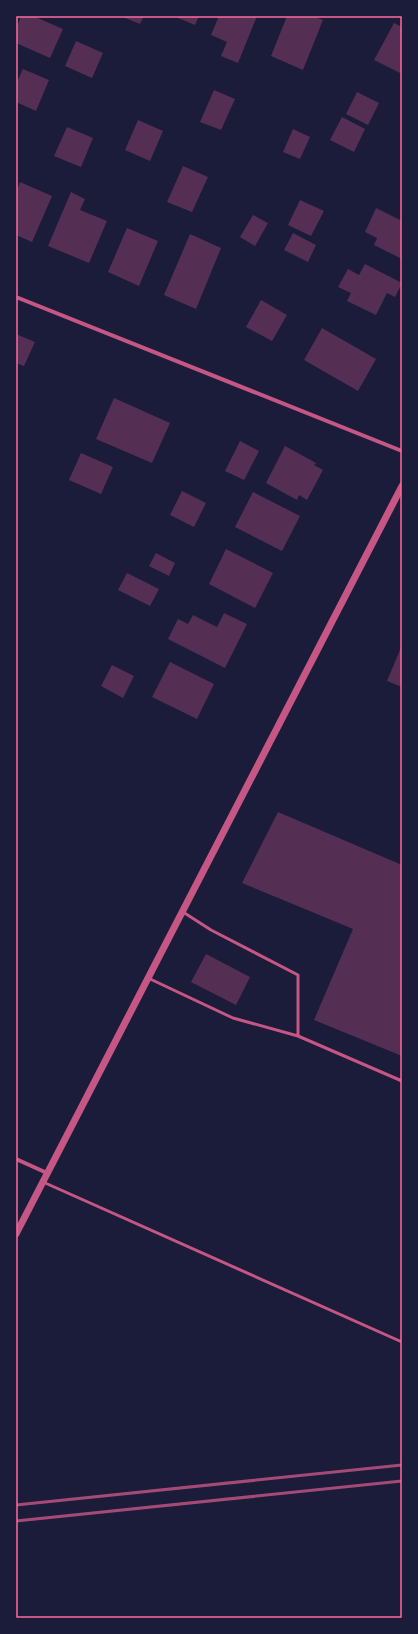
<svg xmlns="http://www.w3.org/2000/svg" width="418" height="1634" font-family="'Exo 2',sans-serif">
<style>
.building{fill:#542f53}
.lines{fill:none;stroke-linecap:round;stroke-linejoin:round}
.service{stroke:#c65784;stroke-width:3}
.minor{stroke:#c65784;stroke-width:4}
.tertiary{stroke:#c65784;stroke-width:7}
.rail{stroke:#a44b75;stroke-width:3}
.neatline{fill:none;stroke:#ff6b9d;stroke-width:1.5}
</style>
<rect width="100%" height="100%" fill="#1b1b3a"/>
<path class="building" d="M21,16h12l30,13 -13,29 -34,-15v-14z
M120,16h24l-4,8z
M179,16h20l-4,9 -17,-7z
M219,16h38l-19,47 -17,-7 6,-14 -16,-7z
M287,16h26l10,4 -20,50 -32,-14z
M394,23l8,4v47l-28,-14z
M76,41l27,12 -11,25 -27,-12z
M23,69l26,11 -13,31 -20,-9v-18z
M214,90l21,9 -14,31 -21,-8z
M357,92l22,11 -11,22 -22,-11z
M342,117l23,12 -11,23 -24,-12z
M138,120l25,11 -13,30 -25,-11z
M67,127l26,11 -12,29 -27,-11z
M293,129l17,8 -10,22 -17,-7z
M183,166l25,11 -16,35 -25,-10z
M20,182l32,14 -20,46 -16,-7v-43z
M71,192l14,7 -5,11 27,11 -18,42 -41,-17z
M300,200l24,11 -13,25 -23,-11z
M376,208l26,13v38l-28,-14 3,-7 -12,-6z
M253,215l15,8 -13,23 -15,-9z
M127,228l31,13 -19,45 -31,-14z
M293,233l23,12 -8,17 -24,-12z
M190,234l31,14 -25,61 -32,-14z
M365,264l37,19 -7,14 -8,-4 -11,22 -29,-14 4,-8 -13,-6 10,-18 11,6z
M261,300l26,15 -15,26 -26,-14z
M322,328l54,31 -18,32 -54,-31z
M16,334l19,8 -11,24 -8,-3z
M114,398l56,25 -18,40 -56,-24z
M240,441l19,10 -15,29 -19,-9z
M285,446l31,17 -2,2 9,5 -16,30 -8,-5 -2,5 -31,-17z
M81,453l32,14 -12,27 -32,-14z
M182,491l24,12 -12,24 -24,-12z
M253,492l47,24 -18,35 -47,-24z
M226,549l47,24 -18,35 -46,-24z
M156,553l19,10 -6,13 -20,-10z
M127,573l32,16 -9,17 -32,-16z
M224,613l23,11 -22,44 -57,-29 10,-20 10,5 5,-9 24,12z
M402,645v42l-15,-6z
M170,662l44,22 -17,35 -45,-22z
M112,665l22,11 -11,22 -22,-12z
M278,812l124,53v191l-88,-36 39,-91 -111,-46z
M206,954l44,23 -14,28 -45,-23z"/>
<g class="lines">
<path class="service" d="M183,912l28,18 87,45v61
M148,978l85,40 65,18 104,45
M43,1182l359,160"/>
<path class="minor" d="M16,297l386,154
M16,1159l31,14"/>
<path class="tertiary" d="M16,1234l386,-748"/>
<path class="rail" d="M16,1505l386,-40
M16,1521l386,-40"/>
</g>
<rect width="418" height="1634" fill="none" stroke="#1b1b3a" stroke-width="34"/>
<rect x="17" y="17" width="384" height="1600" class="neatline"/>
</svg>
